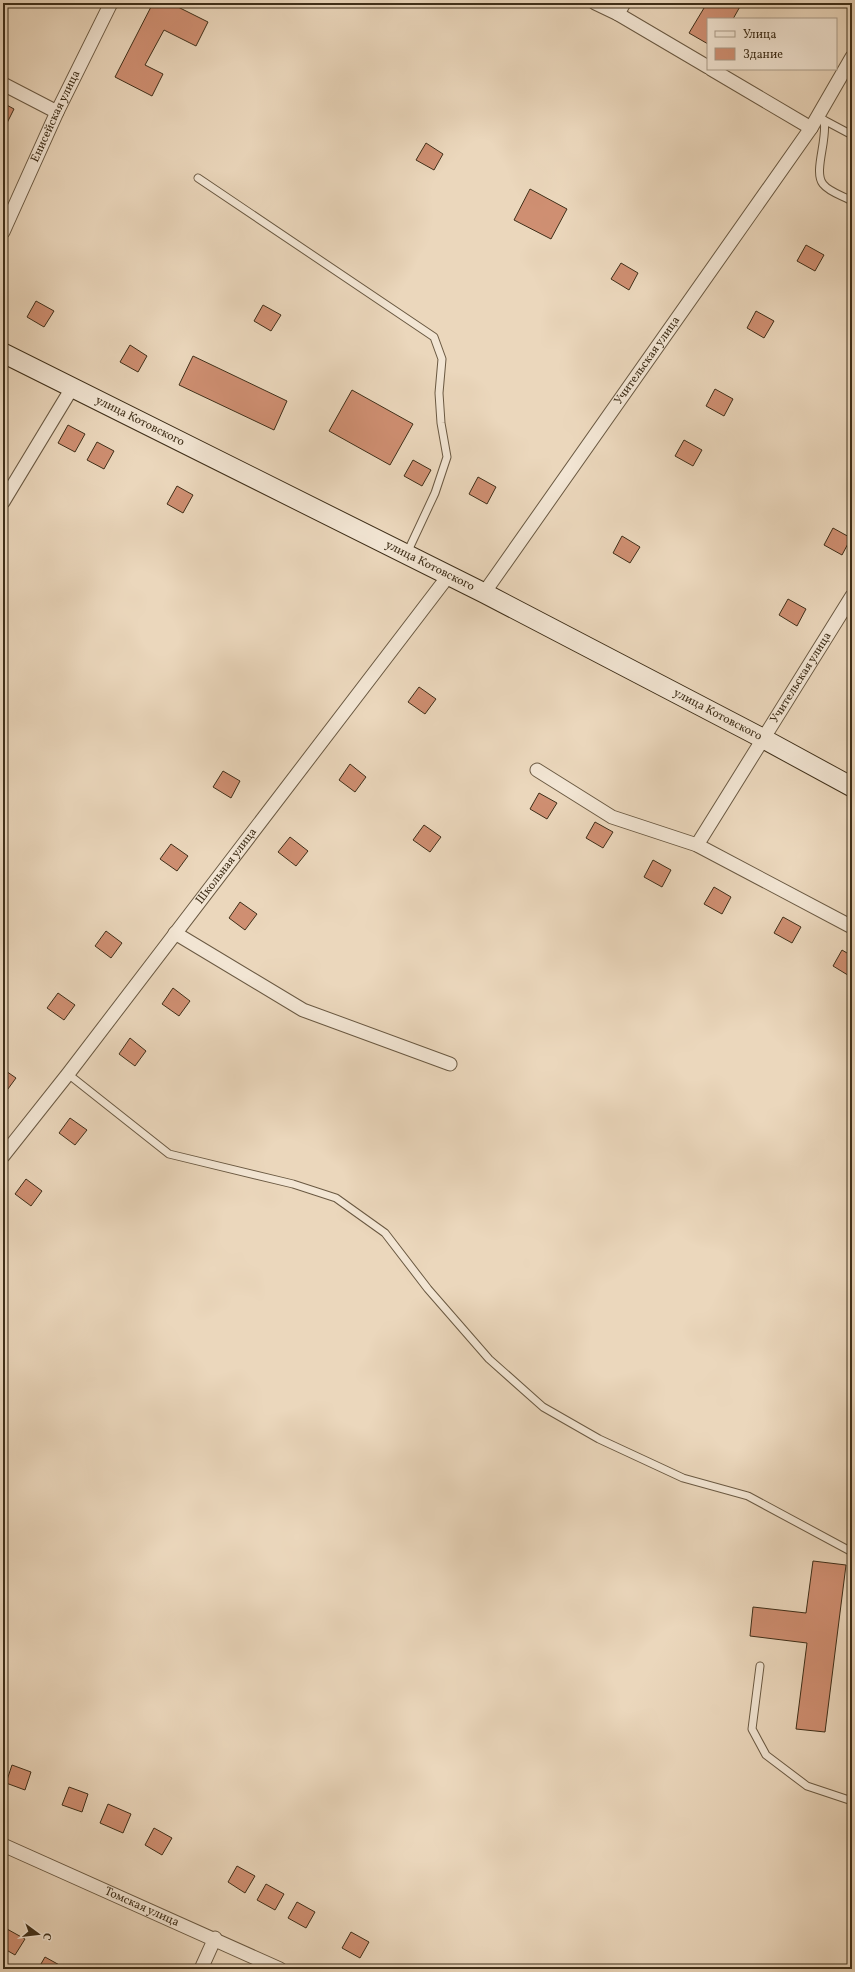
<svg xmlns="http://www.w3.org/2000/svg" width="855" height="1972" font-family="Vollkorn,serif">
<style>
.building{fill:#cf8f72;stroke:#3f2f19}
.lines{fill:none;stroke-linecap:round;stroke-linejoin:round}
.service-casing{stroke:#6a5942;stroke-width:9}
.minor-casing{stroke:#6a5942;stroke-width:15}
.secondary-casing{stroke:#3f2f19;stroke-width:21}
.service{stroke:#f2e5d3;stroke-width:7}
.minor{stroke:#f2e5d3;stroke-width:13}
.secondary{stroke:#f2e5d3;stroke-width:19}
.labels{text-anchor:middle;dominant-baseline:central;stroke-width:3;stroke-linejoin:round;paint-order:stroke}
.street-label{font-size:12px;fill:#3f2f19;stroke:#f2e5d3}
</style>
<rect width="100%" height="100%" fill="#ebd7bc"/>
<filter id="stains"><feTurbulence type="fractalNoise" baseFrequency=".005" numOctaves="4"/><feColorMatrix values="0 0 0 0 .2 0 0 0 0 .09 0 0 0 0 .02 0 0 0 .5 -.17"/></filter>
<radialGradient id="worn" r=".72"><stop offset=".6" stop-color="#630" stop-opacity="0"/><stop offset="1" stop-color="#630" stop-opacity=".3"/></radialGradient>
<path class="building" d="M153,3h17l38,19 -12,24 -32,-16 -19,35 18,9 -11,22 -37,-19z
M707,3h35l-9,16h-25v25l-19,-11z
M3,103l11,6 -9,18 -2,-2z
M426,143l17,11 -9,16 -18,-10z
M530,189l37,20 -16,30 -37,-19z
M806,245l18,10 -9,16 -18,-10z
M621,263l17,10 -9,17 -18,-11z
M36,301l18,10 -10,16 -17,-10z
M263,305l18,10 -10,16 -17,-10z
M756,311l18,10 -10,17 -17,-10z
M130,345l17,11 -9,16 -18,-10z
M193,356l94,45 -13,29 -95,-45z
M715,389l18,10 -9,17 -18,-10z
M352,390l61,34 -23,41 -61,-34z
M68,425l17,9 -10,18 -17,-9z
M684,440l18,10 -9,16 -18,-10z
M97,442l17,9 -10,18 -17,-9z
M413,460l18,10 -9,16 -18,-10z
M478,477l18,10 -9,17 -18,-10z
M177,486l16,9 -10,18 -16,-9z
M833,528l18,10 -9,17 -18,-10z
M622,536l18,11 -10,16 -17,-10z
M788,599l18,10 -9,17 -18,-11z
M419,687l17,12 -11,15 -17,-12z
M350,764l16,13 -11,15 -16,-12z
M223,771l17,10 -9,17 -18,-11z
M539,793l18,10 -10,16 -17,-10z
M595,822l18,10 -10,16 -17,-10z
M424,825l17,12 -11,15 -17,-12z
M290,837l18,14 -12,15 -18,-14z
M171,844l17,12 -11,15 -17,-12z
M653,860l18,10 -9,17 -18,-10z
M714,887l17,10 -9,17 -18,-10z
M240,902l17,12 -12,16 -16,-12z
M783,917l18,10 -9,16 -18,-10z
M106,931l16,12 -11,15 -16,-12z
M842,950l10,6 -1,21 -18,-11z
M173,988l17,13 -11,15 -17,-12z
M58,993l17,12 -11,15 -17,-12z
M130,1038l16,13 -11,15 -16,-12z
M3,1069l13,9 -11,15 -2,-1z
M70,1118l17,12 -12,15 -16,-12z
M26,1179l16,12 -11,15 -16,-12z
M813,1561l33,4 -21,167 -29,-3 11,-86 -57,-7 3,-29 53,6z
M12,1765l19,7 -6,18 -19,-7z
M69,1787l19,7 -6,18 -20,-7z
M108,1804l23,10 -8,19 -23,-10z
M154,1828l18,10 -10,17 -17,-10z
M237,1866l18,10 -10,17 -17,-11z
M266,1884l18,10 -9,16 -18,-10z
M297,1902l18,10 -9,16 -18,-10z
M7,1929l18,10 -10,16 -12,-7v-12z
M351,1932l18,10 -9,16 -18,-10z
M45,1957l18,10 -1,2h-24z"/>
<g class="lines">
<defs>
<path id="service" d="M822,119l30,16
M824,120c4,19 -11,52 -1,64 6,8 20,12 29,17
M198,178l236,159 8,22 -3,34 2,30 6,34 -12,36 -28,60
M68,1074l101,80 124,30 43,14 49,35 43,56 61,70 54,48 56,32 84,39 65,18 104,56
M760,1666l-8,63 14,26 41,31 45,15"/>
<g id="minor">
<path d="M595,3l23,11 90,53"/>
<path d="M618,14l6,-11"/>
<path d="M711,69l100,59"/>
<path d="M3,84l54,28"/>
<path id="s1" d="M3,232l54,-120 54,-109"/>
<path d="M3,502l69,-114"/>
<path id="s2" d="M484,593l327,-465 41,-71"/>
<path d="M537,770l75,47 85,28 155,82"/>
<path id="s3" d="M697,845l155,-249"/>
<path d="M175,933l128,77 147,54"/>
<path id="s4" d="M3,1156l65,-82 381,-499"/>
<path id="s5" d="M3,1845l277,124"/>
<path d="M201,1969l14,-31"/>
</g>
<g id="secondary">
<path id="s6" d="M3,353l481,240 278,145 90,49"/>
</g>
</defs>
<use href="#service" class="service-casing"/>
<use href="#minor" class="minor-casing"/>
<use href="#secondary" class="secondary-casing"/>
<use href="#service" class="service"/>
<use href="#minor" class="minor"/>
<use href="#secondary" class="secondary"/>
</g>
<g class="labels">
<g class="street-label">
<text stroke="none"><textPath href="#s1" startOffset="127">Енисейская улица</textPath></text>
<text stroke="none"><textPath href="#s2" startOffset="284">Учительская улица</textPath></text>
<text stroke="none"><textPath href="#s6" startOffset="153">улица Котовского</textPath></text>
<text stroke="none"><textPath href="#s6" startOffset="477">улица Котовского</textPath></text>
<text stroke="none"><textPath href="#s3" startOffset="197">Учительская улица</textPath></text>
<text stroke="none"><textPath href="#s6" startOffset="801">улица Котовского</textPath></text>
<text stroke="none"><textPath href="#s4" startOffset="366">Школьная улица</textPath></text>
<text stroke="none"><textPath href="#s5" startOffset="152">Томская улица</textPath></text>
</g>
</g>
<rect width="855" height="1972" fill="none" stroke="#ebd7bc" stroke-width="16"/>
<rect x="4" y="4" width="847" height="1964" fill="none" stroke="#3f2f19" stroke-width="2"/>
<rect x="8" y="8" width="839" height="1956" fill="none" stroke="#3f2f19"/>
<rect x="707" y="18" width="130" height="52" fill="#f2e5d3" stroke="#aa9c89"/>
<rect x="715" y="31" width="20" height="6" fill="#f2e5d3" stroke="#aa9c89"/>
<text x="743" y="38" font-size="12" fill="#3f2f19">Улица</text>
<rect x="715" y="48" width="20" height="12" fill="#cf8f72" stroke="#aa9c89"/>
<text x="743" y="58" font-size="12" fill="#3f2f19">Здание</text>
<g transform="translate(38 1934) rotate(105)" stroke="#f2e5d3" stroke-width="3" paint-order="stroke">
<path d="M0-3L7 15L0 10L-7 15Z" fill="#3f2f19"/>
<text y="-6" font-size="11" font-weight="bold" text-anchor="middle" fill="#3f2f19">С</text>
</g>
<rect width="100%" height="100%" filter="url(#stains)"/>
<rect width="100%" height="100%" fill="url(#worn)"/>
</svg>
